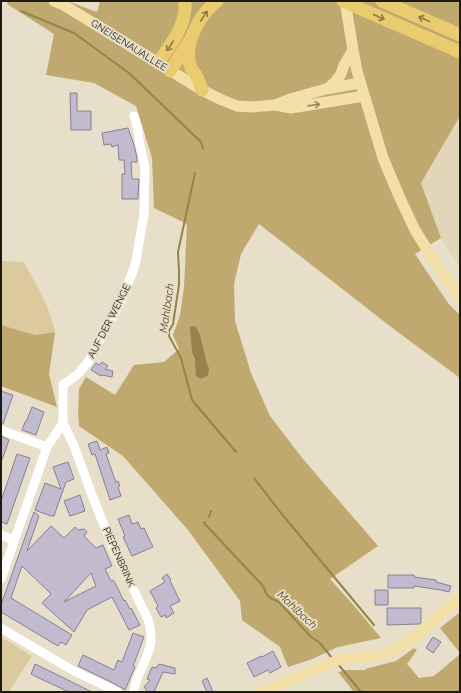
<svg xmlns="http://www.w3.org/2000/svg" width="461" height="693" font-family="Raleway,sans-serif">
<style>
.built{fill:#e1d6b8}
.green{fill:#dbca9d}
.forest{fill:#bfa96e}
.water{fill:#98834a}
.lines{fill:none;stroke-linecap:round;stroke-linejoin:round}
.stream{stroke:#98834a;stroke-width:2}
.building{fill:#c2bacf;stroke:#878094;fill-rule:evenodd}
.minor{stroke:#fff;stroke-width:9}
.major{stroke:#f3e0a9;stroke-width:11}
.highway{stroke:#ebcb6f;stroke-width:13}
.oneway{stroke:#8e7b45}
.oneway2{stroke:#938765}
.labels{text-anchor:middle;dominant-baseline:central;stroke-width:4;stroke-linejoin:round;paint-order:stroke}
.street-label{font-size:10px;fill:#1d1a12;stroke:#e7dfc9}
.water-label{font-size:11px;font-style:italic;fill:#5a4b1d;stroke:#e7dfc9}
</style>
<rect width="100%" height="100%" fill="#e7dfc9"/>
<path class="built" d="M460,116v151l-19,-29 -20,-55z"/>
<path class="green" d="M1,261l23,1c12,23 26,44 31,70l-20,3 -34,-10z
M1,637l31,19 -23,36h-8z"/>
<path class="forest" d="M8,1h59l30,11 3,-11h360v115l-39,67 20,55 -26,16 33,49 12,12v63l-65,-48 -136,-106 -18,30 -7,30 1,37 16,52 19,43 33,43 75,87 -48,33 26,29 25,30 -43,9 -28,13 -22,7 -8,-20 -38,-27 -2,-19 -52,-71 -65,-74 -44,-30 -1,-13 1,-24 7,-12 29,18 19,-30 30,-3 15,-13 -6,-14 7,-20 4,-28 3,-63 -33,-16 -2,-50 -16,-52 -42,-23 -48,-8 8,-41 -47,-30z
M1,325l34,10 20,-3 -6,42 8,33 -56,-21z
M460,612v41l-20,-25z
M414,648l3,2 -10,14 12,14 15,-2 26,-22v38h-106l-16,-20 10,-2h18l-1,-1 31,-8z"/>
<path class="water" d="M192,326l4,1 4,8 7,29 2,4 -1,7c-5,4 -8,4 -12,1l-1,-17 -3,-7 -2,-25z"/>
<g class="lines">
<path class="stream" d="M21,11l53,22 55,40 72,69 2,7
M195,173l-17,79 1,19v14l-6,39 -4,7v5l12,22 11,42 44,52
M254,478l27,35 93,112
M209,517l2,-6
M205,522l-1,1 59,63 3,7 4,5 9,4 32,35 8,5 13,16
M338,664l23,28"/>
</g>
<path class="building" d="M70,93h7v18h14v19h-20z
M128,128l6,17 3,13v4h-6l1,17h7l-1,20h-16v-25h3l-1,-14h-5l-1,-15 -6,2 -1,-3 -7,1 -2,-12z
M102,362l6,4 -3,3 8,2 -1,6 -10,-2 -1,1 -10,-6 5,-7 3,2z
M1,391l12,4 -10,29h-2z
M32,407l12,5 -8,23 -14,-5 3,-8h1z
M1,436l8,4 -7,20h-1z
M97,441l3,9 7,-3 2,6 -3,1 8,23 2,5 2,-1 2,5 -2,1 3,9 -11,4 -15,-46 -3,1 -4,-11z
M17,454l13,4 -23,66 -6,-2v-21z
M68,462l6,17 -8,3 -12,34h-3l-16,-6 10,-27 16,6 -8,-22z
M80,495l5,16 -15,5 -6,-15z
M34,512l5,4 -12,35 24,-25 13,12 11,-11 3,3 6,-1 3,3 -3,4 12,12 7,-3 9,21 -7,3 6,12 2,-1 1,1 10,20 1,-1 5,9 1,-1 9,17 -11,5 -17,-33 -25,13 -13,22 -32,-29 9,-9 -29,-28 -11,32 61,37 -6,10 -5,-3 -3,4 -57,-34v-7zM91,573l5,13 -32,16z
M129,515l3,9 6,-2 3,7 3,-1 9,19 -21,9 -9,-19 2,-1 -7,-17z
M167,574l4,6 -1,1 10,20 -10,5 4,7 -8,5 -1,-3 -4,2 -5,-9 2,-2 -8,-15 15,-9 -3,-4z
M388,575h26v2l22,3v2l15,4 -2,6 -8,-2 -27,-4v2h-26z
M375,590h13v15h-13z
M387,608h34v15l-2,1 -32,1z
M133,633l11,4 -11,29 2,1 -10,23 -14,-8 -33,-16 5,-11 31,15 4,-10 4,2z
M433,637l8,5 -8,11 -7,-5z
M273,651l8,16 -11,6 -2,-3 -14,7 -7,-14 14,-7 1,1z
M35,664l29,14 28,14h-23l-30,-14 -8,-4z
M159,664l16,4v6l-12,-2 -9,20h-6l-4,-5 6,-7 -3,-1 5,-12 4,1z
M207,678l6,14h-6l-5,-11z"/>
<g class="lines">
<path class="minor" d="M63,423l11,23 18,49 21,53 35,71c7,25 1,32 -9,55 -2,6 -5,11 -5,18
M1,430l46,17
M1,535l13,5
M1,579l46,-132 16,-24v-38l15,-11 10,-12 33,-61 12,-30 3,-10 8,-47 1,-46 -6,-28 -1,-10 -4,-14
M1,628l71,42 46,22"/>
<path class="major" d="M54,1l8,3 140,86 20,10 15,6 15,1 23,-2 15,-6 36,-10 34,-6
M345,1l8,49 4,21 26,87 16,38 16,34 18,29 27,39
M327,89l9,-8 5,-7 3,-9 9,-15
M276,105l15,3 73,-12
M261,692l77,-32 36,-4 19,-6 14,-7 16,-13 37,-32"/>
<path class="highway" d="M343,1l117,51
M382,1l78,34
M158,63c13,-19 29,-38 27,-62
M170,71l20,-31
M202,90c-2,-5 -3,-10 -6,-15 -1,-2 -4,-5 -5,-7 -9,-23 9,-54 26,-67"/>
</g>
<defs><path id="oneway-shaft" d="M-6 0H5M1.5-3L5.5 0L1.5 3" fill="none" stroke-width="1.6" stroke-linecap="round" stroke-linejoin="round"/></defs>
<g class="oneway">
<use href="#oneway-shaft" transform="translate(204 16) rotate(-56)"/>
<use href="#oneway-shaft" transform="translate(379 17) rotate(24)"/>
<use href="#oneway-shaft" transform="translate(424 19) rotate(-156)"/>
<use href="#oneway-shaft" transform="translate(170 46) rotate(123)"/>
</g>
<use class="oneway2" href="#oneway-shaft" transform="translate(314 105) rotate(-8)"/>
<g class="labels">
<g class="street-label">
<text transform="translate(129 45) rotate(32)">GNEISENAUALLEE</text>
<text transform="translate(109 321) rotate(-63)">AUF DER WENGE</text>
<text transform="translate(119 557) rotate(66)">PIEPENBRINK</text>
</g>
<g class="water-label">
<text transform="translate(167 308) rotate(-82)">Mahlbach</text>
<text transform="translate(297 610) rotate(43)">Mahlbach</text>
</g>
</g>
<rect width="461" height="693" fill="none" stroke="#1d1a12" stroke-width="4"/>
</svg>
